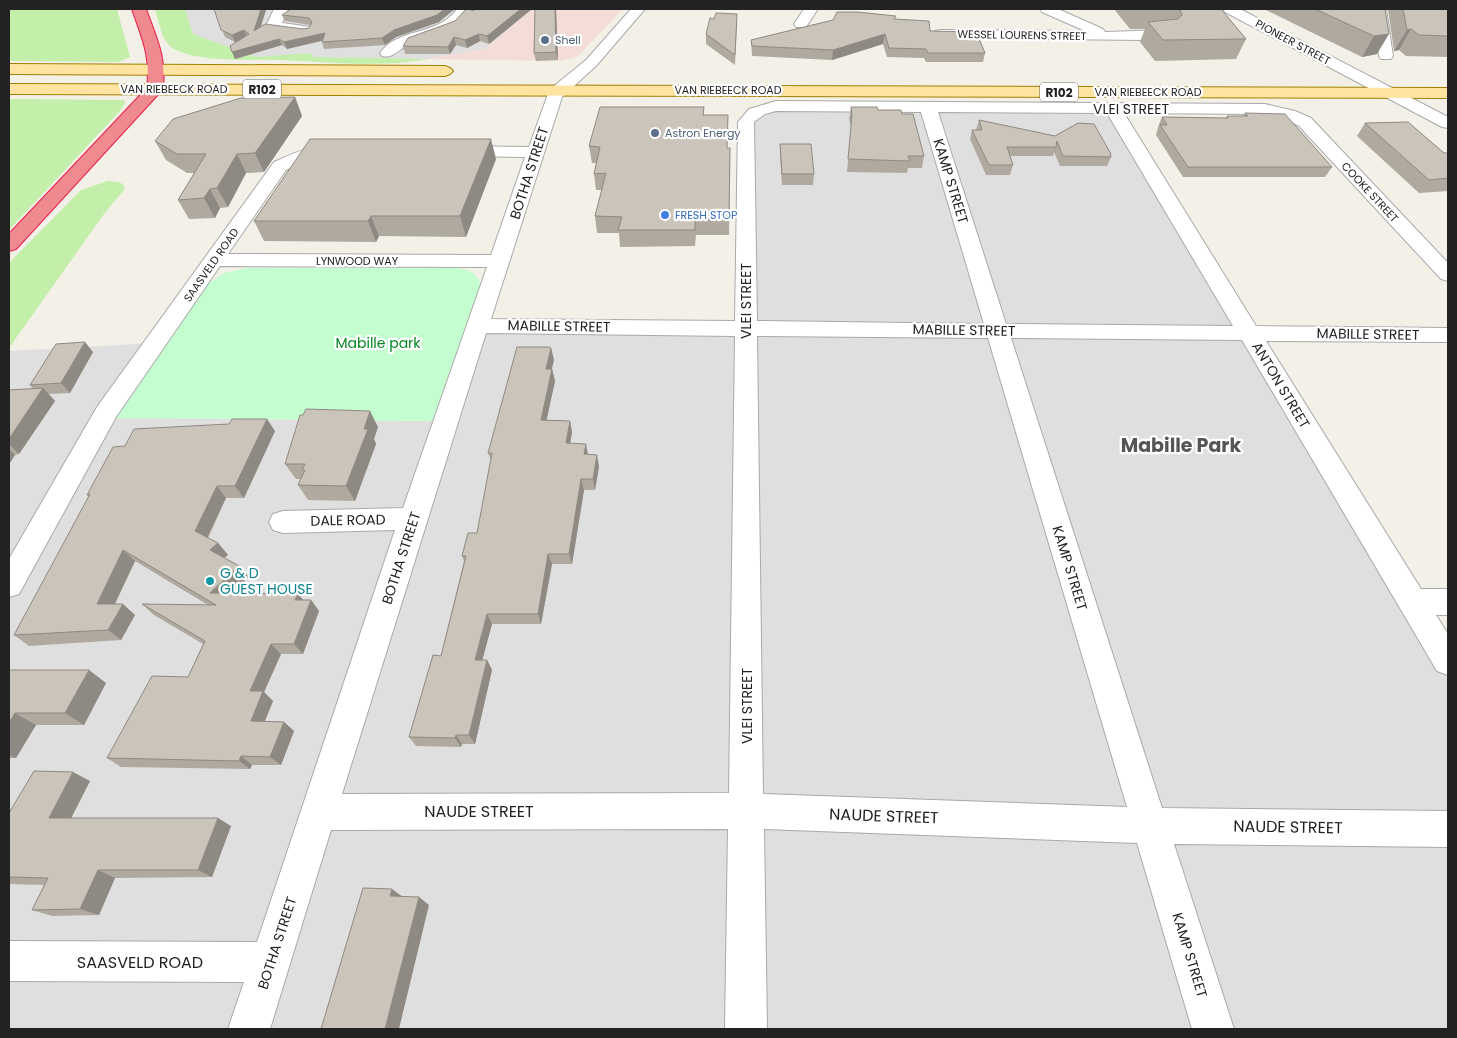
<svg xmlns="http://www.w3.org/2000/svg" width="1457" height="1038" font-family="Poppins,sans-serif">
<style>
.residential{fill:#e0dfdf}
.commercial{fill:#f4dcd7}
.grass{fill:#c4efab}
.park{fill:#c4fed0}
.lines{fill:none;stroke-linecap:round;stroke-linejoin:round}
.minor-casing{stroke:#a9a9a9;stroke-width:2}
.primary-casing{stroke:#a08000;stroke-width:2}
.motorway-casing{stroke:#ea1c47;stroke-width:2}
.minor{fill:#fff;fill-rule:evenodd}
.primary{fill:#ffe3a1;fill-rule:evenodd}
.motorway{fill:#ef8b90;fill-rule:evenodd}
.wall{fill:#afa9a0}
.shaded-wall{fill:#8e8982}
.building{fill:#cbc4ba;stroke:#8e8982}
.service-dot{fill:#5c6f8a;stroke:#fff;stroke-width:2}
.shop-dot{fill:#3f7fe0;stroke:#fff;stroke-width:2}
.culture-dot{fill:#0f9aa8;stroke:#fff;stroke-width:2}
.labels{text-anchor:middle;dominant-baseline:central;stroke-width:4.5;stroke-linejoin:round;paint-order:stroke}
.far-street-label{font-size:11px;fill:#222;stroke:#fff}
.far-service-label{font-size:11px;fill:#4e5e75;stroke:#fff;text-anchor:start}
.far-shop-label{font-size:11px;fill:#366cbe;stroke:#fff;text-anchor:start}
.shield{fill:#fff;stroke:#646464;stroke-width:1}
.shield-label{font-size:12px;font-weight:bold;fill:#222}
.street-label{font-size:14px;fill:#222;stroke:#fff}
.park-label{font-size:14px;fill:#048720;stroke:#fff}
.culture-label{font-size:14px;fill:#0d838f;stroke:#fff;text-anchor:start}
.near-street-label{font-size:16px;fill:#222;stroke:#fff}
.district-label{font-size:19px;font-weight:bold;fill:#555;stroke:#fff}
</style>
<rect width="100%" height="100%" fill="#f3f0e8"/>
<path class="residential" d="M185,9h347l-47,40 -57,10 -172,-2 -63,-23z
M1112,109l336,557v363h-1439v-678l145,-8 -52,75 346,3 32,-94 268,3v-208l13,-12z"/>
<path class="commercial" d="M532,9h91l-46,48 -18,4 -131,-2 57,-10z"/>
<path class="grass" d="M9,9h108l13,48 -12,5 -109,-1z
M155,9h30l8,25 63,23 54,-4 3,4 115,2c-46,9 -101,3 -148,1 -30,-1 -80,3 -106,-11 -13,-8 -15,-27 -19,-40z
M9,99l111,1h4l1,3 -5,8 -111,119z
M108,181l11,1 5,3v5l-20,24 -95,134v-85l72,-73z"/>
<path class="park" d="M448,267c14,1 32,3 32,20l-48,134 -316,-3 90,-133 18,-12 24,-5z"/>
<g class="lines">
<defs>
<path id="minor" d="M274,9h14l-6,14 29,4 2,3 -2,3 -5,1 -38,-5 -2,-3z
M457,9h14c-5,7 -8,13 -15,18 -14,9 -32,10 -47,17 -10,5 -16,15 -27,12l-2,-3c18,-26 59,-17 77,-44z
M631,9h14l-49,57 -34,31 -71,222 244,2 3,-199 11,-13 27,-8 489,3 30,7 16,7 137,145v18l-7,-2 -142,-153 -15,-8 -19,-4 -141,-1 132,213 192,2v14l-182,-1 155,248h27v26h-12l12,19v41l-11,-4 -195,-331 -231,-2 151,470 286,3v36l-274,-3 60,185h-42l-55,-186 -373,-14 3,200h-42l3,-200 -397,1 -61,199h-42l16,-47 -235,-1v-40l248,1 138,-412 -112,3 -10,-3 -4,-8 4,-8 10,-3 120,-3 84,-241 -267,-1 -104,151 -97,177 -10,3v-38l88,-152 177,-245c20,-9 43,-20 66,-15l3,4 -3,4 -30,4 -24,11 -58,84 263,1 34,-98 -68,-1 -6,-1 -3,-4 3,-4 6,-1 72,1 19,-53 6,-8 32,-26zM776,111l145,1 63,212 -227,-3 -3,-199 11,-8zM938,112l169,1 126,213 -227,-2zM486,333l249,3 -6,457 -387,1zM757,336l231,2 139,469 -364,-13z
M804,9h14l-12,18h-10l-2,-3z
M1040,9h18l45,20 2,3 60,-2 5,1 2,3 -2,3 -22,3 -208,-2 -5,-1 -2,-3 2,-3 5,-1 145,1 -43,-19z
M1223,9h17l208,108v11l-6,-1 -217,-115z
M1372,9h14l7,47 -2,3h-10l-2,-3z"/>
<path id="primary" d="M9,64l436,2 5,2 3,3 -3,3 -5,2 -436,-2z
M9,84l1439,4v10l-1439,-4z"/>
<path id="motorway" d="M132,9h14c11,31 20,47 17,80l-147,160 -7,2v-17l138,-146c4,-32 -5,-50 -15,-79z"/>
</defs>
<use href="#minor" class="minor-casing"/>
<use href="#primary" class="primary-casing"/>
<use href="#motorway" class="motorway-casing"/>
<use href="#minor" class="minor"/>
<use href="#primary" class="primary"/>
<use href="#motorway" class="motorway"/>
</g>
<path class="wall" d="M214,9h52l-5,18 42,2 6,-1 1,-3 -25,-4 -3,-6 157,7 -43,15 -11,8 -61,4 -2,-7v-1l-35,8 -5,-4 -47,14 3,-18 -3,1 -10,-5z
M474,9h58l-43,35 -9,-3 -13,7 -11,-3 -6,9h-45l-2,-8 52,-25 18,-10z
M535,9h21l2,51 -22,1 -2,-8z
M1114,9h108h-1l25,30 -10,20 -81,2 -15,-19 5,-13h-15z
M1264,9h121l-8,45 -15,3z
M1388,9h60v48l-42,-1 -7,-6 -5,1z
M714,19l23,4 -2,42 -29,-21v-10z
M896,19l89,34 -2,9h-57l-2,-4 -37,-1 -4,-13 -51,16 -80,-4 -1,-16z
M295,97l7,19 -38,56 -18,1 -18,34 -8,1 -5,10 -26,1 -11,-19 16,-27h-7l-21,-13 -11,-19z
M704,107v8l24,16 -1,17h3l-1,87h-33l-1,11 -75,1 -1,-14h-22l-2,-17 7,-26h-6l-2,-16 2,-11h-4l-3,-17z
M851,107l51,7 22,42 -2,12h-14l-1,5 -60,-1 4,-45 -2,-8z
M1245,113l87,54 -7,10h-142l-27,-42 2,-7v-1l4,-10 64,1 1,-2h16z
M979,120l132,34v3l-4,9h-47l-6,-14 -1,4h-43l3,9 -3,10h-24l-16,-36 2,-9h4z
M1365,123l79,30h4v38l-29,2 -62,-57z
M780,144l34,30 -1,11h-31l-2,-30z
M496,159l-30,78 -87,-1 -3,6 -112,-1 -10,-20z
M551,348l3,12 -3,9h1l3,12 -9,39 24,1 2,11 -2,11 18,11 11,12 -4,24h-11l-12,74h-20l-11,60h-49l-10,36h5l5,10 -17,74h-13l-1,3 -45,-1 -7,-9 32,-81 23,-95 -2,-5 15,-23 14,-73 -3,-7z
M93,352l-23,41 -21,1 6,7 -36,53 -4,1 -6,9v-74l24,-1 -3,-4z
M378,427l-4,12 2,5 -21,57 -47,-1 -10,-15 2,-6h-4l-11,-15z
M275,431l-31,67h-18l-18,40 10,5 10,12 -4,2 15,9 10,11 -18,16 67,1 5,6h8l8,11 -16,43h-22l-17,38 9,9 -8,20 19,1 10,9 -13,34h-29l-2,4 -129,-2 -14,-9 81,-81 15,-33 -49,-29 -12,-11 66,1 -73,-44 -20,43 20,11 -14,25 -92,6 -15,-11 75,-138 -2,-2 38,-49z
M9,670l97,13 -22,42h-48l-20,33h-7z
M90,781l-19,37 160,8 -19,51 -97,1 -16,37 -47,1 -20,-6 12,-25 -35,-1v-71z"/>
<path class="shaded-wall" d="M261,9h5v1l-9,27 -3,-6z
M445,9h10l-16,13 -43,15 -11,8 -3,-7 12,-8z
M521,9h11l-43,35 -2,-8z
M555,9h1l2,51 -2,-8z
M1411,29l-12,21 -5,1 13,-21z
M244,30l3,7 -12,5 -3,-7z
M325,33l3,6 -41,10 -3,-7z
M479,34l1,7 -13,7 -2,-8z
M885,34l-2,10 -51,16 1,-10z
M1389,34l-12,20 -15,3 12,-21z
M454,37l2,8 -6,9 -2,-7z
M279,39l3,6 -47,14 -3,-7z
M295,97l7,19 -38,56 -9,-19z
M491,139l5,20 -30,78 -6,-21z
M237,154l9,19 -18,34 -11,-19z
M210,189l10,19 -5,10 -11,-20z
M371,216l8,20 -3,6 -8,-21z
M85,342l8,10 -23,41 -9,-10z
M551,348l3,12 -5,21 -3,-12z
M552,369l3,12 -11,51 -3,-12z
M43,388l12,13 -36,53 -10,-10v-5z
M370,411l8,16 -4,12 2,5 -21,57 -9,-15 18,-57z
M267,419l8,12 -31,67 -9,-12z
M570,421l2,11 -4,23 -2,-12z
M586,444l2,11 -4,-1z
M9,449l6,6 -6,9z
M597,455l2,11 -4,24 -2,-11z
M581,479l3,11 -12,74 -3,-10z
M217,486l9,12 -21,44 -10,-11z
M218,543l10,12 -8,6 -10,-11z
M123,550l12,11 -25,53 -13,-10z
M548,554l4,10 -11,60 -3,-10z
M239,566l10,11 -29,26 -10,-10z
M298,594l9,10 -12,-4z
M311,600l8,11 -16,43 -9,-10z
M123,604l12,11 -14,25 -13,-10z
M487,614l5,10 -12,45 -5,-9z
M271,644l10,10 -17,38 9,9 -12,29 -10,-9 -1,-30z
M487,660l5,10 -17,74 -6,-9z
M89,670l17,13 -22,42 -19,-12z
M15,713l21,12 -20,33 -7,-3v-32z
M284,722l10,9 -13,34 -11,-8z
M456,735l6,9 -1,3 -6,-9z
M241,756l11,9 -2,4 -11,-8z
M73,772l17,9 -23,45 -18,-8z
M218,818l13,8 -19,51 -14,-7z
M98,870l17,8 -16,37 -19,-6z
M392,889l11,8 -13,-1z
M419,897l10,8 -30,124h-14z"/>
<path class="building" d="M214,9h47l-7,22 11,-7 38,5 6,-1 3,-6 -3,-4 -27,-3 9,-6h154l-8,6 -43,15 -12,8 -60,4 3,-9 -41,9 -5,-3 -47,13 -2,-6 19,-12 -5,-4 -12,5 -11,-5z
M466,9h4l3,2 1,-2h47l-34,27 -8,-2 -14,6 -11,-3 -6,10 -45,-1 5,-8 47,-17z
M535,9h20l1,43 -22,1z
M1175,9h46l25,30 -83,1 -15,-18 30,-3 4,-4 -2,-5z
M1315,9h70l4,25 -15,2z
M1403,9h45v27l-29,-1 -8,-6 -4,1z
M837,12h20l39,4 -2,3 35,2 1,10 46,1 9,21h-57l-2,-4 -37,-1 -4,-14 -52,16 -81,-4 -1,-6 82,-20z
M716,13l21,1 -2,41 -29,-21 4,-16 4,1z
M295,97l-40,56 -18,1 -20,34 -7,1 -6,9 -26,2 28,-46h-29l-22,-13 18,-22 68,-21z
M600,107h104l-1,8h25l-1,33h3l-1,70 -34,1v11h-77l4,-13 -27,-1 11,-43 -12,1 6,-27 -11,-1z
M851,107h26l1,3h23l1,4h11l11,42h-16l2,5 -62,-2 4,-44z
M1245,113l40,1 47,53h-144l-28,-42h7l-5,-8 66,1 -1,-2h21z
M979,120l76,16 23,-13 16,1 17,30h-1l1,3 -48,-1 -6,-15 -1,6h-49l6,18h-24l-17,-35h10z
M1408,122l36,31h4v25l-19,2 -64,-57z
M310,139h181l-31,77h-89l-3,5h-114z
M780,144h31l3,30h-32z
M85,342l-24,41 -31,2 26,-41z
M517,347h32l2,1 -5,21h6l-11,51 29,1 -4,22 20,1 -2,10 13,1 -4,24h-12l-12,75h-21l-10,60h-51l-12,46h12l-18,75h-13l-1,3 -46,-1 24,-82 8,1 25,-100h-4l6,-23h9l15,-80h-4z
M43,388l-34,51v-49z
M306,409l64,2 -6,18h4l-22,57 -48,-1 7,-15h-3l3,-6h-20l15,-49h3z
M232,419h35l-32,67h-18l-22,45 23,12 -8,7 29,16 -29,27 88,1 -3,6h16l-17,44h-23l-21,47h13l-12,30 33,1 -14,35 -29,-1 -2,5 -132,-3 45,-82 36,1 17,-36 -63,-37 74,1 -93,-55 -26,54h26l-15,26 -94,5 76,-141 -3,1 26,-48 12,-1 9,-17 95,-5z
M9,670h80l-24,43h-50l-6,10z
M34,771l39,1 -24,46h169l-20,52h-100l-18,39 -48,1 16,-32 -39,-1v-64z
M363,888l29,1 -2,7 29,1 -34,132h-64z"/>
<g class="service-dot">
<circle cx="545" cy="40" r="5"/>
<circle cx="655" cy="133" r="5"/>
</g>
<circle class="shop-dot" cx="665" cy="215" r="5"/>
<circle class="culture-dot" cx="210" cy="581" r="5"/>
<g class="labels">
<g class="far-street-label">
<text transform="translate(1022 35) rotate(1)">WESSEL LOURENS STREET</text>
<text transform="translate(1293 42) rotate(28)">PIONEER STREET</text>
<text x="174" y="89">VAN RIEBEECK ROAD</text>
<text x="728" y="90">VAN RIEBEECK ROAD</text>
<text x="1148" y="92">VAN RIEBEECK ROAD</text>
<text transform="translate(1370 192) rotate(47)">COOKE STREET</text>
<text x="357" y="261">LYNWOOD WAY</text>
<text transform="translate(211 265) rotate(-55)">SAASVELD ROAD</text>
</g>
<g class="far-service-label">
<text x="555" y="40">Shell</text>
<text x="665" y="133">Astron Energy</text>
</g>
<g class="far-shop-label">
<text x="675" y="215">FRESH STOP</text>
</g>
<g class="shield">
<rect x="243" y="79.5" width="38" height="19" rx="4"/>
<rect x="1040" y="82.5" width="38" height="19" rx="4"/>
</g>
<g class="shield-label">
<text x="262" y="89">R102</text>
<text x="1059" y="92">R102</text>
</g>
<g class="street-label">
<text x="1131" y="109">VLEI STREET</text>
<text transform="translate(529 173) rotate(-72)">BOTHA STREET</text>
<text transform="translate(951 181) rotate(73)">KAMP STREET</text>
<text transform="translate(746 301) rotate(-90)">VLEI STREET</text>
<text transform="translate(559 326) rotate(1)">MABILLE STREET</text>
<text transform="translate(964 330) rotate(1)">MABILLE STREET</text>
<text transform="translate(1368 334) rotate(1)">MABILLE STREET</text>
<text transform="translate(1281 385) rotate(59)">ANTON STREET</text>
<text transform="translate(348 520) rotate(-1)">DALE ROAD</text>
<text transform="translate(401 558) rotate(-72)">BOTHA STREET</text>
<text transform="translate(1070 568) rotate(73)">KAMP STREET</text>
<text transform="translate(747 706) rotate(-90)">VLEI STREET</text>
<text transform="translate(277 943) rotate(-72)">BOTHA STREET</text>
<text transform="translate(1190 955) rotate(73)">KAMP STREET</text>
</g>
<g class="park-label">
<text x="378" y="343">Mabille park</text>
</g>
<g class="culture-label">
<text x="220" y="573">G &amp; D<tspan x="220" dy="16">GUEST HOUSE</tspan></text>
</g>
<g class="near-street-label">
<text x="479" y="811">NAUDE STREET</text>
<text transform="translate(884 816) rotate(2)">NAUDE STREET</text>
<text transform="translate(1288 827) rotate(1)">NAUDE STREET</text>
<text x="140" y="962">SAASVELD ROAD</text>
</g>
<g class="district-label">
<text x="1181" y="445">Mabille Park</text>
</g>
</g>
<rect width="1457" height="1038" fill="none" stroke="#222222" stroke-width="20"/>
</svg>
